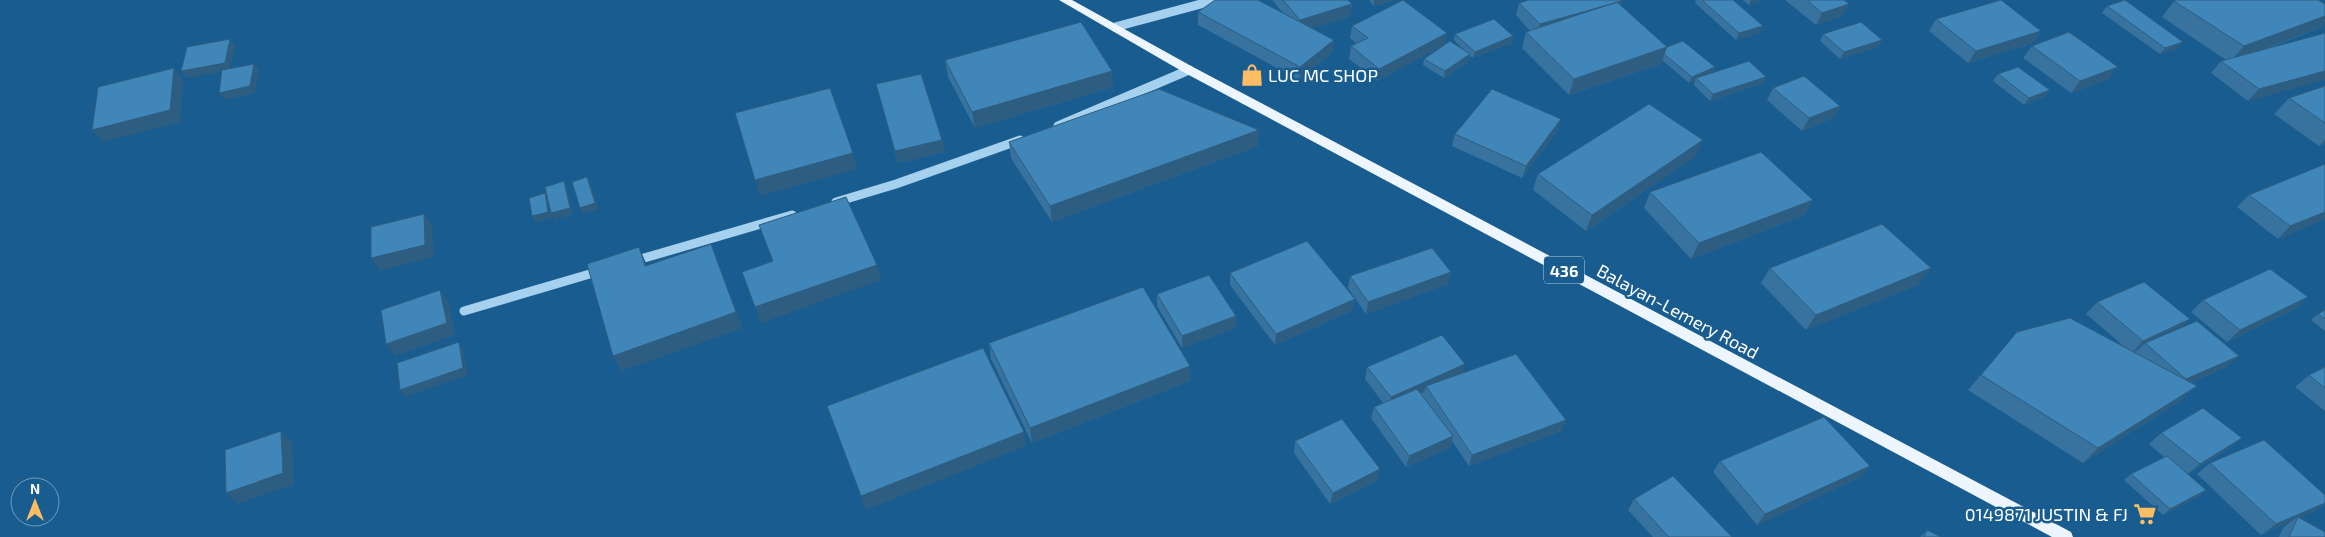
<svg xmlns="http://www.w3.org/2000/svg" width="2325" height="537" font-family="'Exo 2',sans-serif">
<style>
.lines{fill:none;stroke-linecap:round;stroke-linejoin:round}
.minor{stroke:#a5d1ef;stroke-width:9}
.major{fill:#edf6ff;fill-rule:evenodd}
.wall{fill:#37739e}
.shaded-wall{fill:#2d5e81}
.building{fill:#4086b8;stroke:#2d5e81}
.labels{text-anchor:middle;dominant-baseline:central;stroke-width:5;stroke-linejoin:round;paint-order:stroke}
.shield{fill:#185c90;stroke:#bacede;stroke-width:1}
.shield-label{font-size:16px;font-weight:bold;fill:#fff}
.poi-label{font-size:18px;fill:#fff;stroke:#185c90;text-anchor:start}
.street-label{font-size:18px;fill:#fff;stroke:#185c90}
</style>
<rect width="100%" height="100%" fill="#185c90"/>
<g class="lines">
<path class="minor" d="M1115,27l101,-27
M1058,126l131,-56
M836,202l60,-18 124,-44
M634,261l158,-46
M464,311l136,-40"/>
<path class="major" d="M1059,0h13l121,67 878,465 2,5h-21l-867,-464z"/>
</g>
<path class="wall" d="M1272,0h76l4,4 -2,13 -38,11 22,12 -2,12 -33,28 -101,-55v-13l85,1z
M1369,0h26l-21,6z
M1696,0h37l30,26 -4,7 -23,7 -41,-37z
M1743,0h20l-14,5z
M1785,0h59l5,4 -7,12 -26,9z
M2174,1l148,26 -55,22 58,-16 -77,68 -37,-28 10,-12 5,-1 -64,-43z
M1519,3l102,3 46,41 45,26 51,10 -53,18 -16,-16 1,-4 -6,2 -27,-23 -1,4 -92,31 -47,-47 4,-16 4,-1 -14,-16z
M2107,6l71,43 -18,5 -58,-41z
M1936,19l105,12 -8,12 -65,20 -39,-32z
M1352,26l93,19 18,4 -9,-9 1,-6 58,2 -1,7 -39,15 -3,-2 -1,5 -25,17 -21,-13 1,-6 18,-13 -65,35 -28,-22 2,-13 6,-2 -7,-6z
M1823,34l59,6 -4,7 -38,12 -20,-18z
M2032,46l77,33 -38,14 -48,-35z
M945,60l168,27 -138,41 -27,-51z
M1998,74l52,16 -5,7 -21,8 -31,-24z
M876,84l66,56 2,12 -46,11z
M2325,86v58l-6,2 -45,-32 15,-16z
M1773,88l67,18 -7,12 -31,13 -35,-31z
M1561,119l-4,12 -35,47 -70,-32 3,-12z
M1009,142l249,4 -206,76 -41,-64z
M1696,156l-110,75 -53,-41 5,-16z
M2325,164v55l-47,20 -41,-32 12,-12z
M1650,192l163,8 -10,16 -112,43 -47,-51z
M1770,268l150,16 -114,46 -45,-47z
M1451,272l-3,12 -82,30 -18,-26 2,-12z
M1230,273l122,38 -77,34 -45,-60z
M1157,294l79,22 -1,12 -53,20 -25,-42z
M2203,300l92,9 -68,33 -36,-30z
M2097,302l85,25 57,29 -13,11 -35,16 6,3 -17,15 -97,62 -115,-73 49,-58 109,16 -40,-34z
M2325,310v21l-14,-11 7,-6z
M989,343l201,23v15l-158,62 -41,-84z
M1367,367l95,6 104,47 -5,11 -92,35 -17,-25 -2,7 -44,19 -35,-49 3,-11 9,-4 -18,-24z
M2325,367v44l-30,-24 14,-12z
M2161,433l81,5 -14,11 -40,25 18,16 -7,6 -36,19 -39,-35 7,-6 33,-17 -15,-13z
M1295,441l83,39 -48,24 -36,-51z
M1720,461l141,16 -104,48 -44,-53z
M2210,463l115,40v1l-10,7 -16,7 26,19h-46l4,-9 9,-7 -31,14 -64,-61z
M1634,499l98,38h-79l-25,-27z
M1927,530l14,7h-21z"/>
<path class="shaded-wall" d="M1374,0h21l-21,6z
M1751,0h12l-14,5z
M1622,1l-4,13 -82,23 4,-13z
M1352,4l-2,13 -51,15 1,-12z
M1849,4l-7,12 -26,9 6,-12z
M2325,16v8l-3,3 -92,35 14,-16z
M1763,26l-4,7 -23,7 3,-7z
M2041,31l-8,12 -65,20 8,-12z
M1447,33l-2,12 -68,36 2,-12z
M1513,36l-1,7 -39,15 2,-6z
M230,39l5,7 -5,24 -44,8 -5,-7z
M1334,40l-2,12 -33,28 1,-13z
M1882,40l-4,7 -38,12 4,-7z
M2183,42l-5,7 -18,5 5,-6z
M1667,47l-6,17 -92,31 5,-16z
M1470,54l-1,7 -25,17 1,-7z
M254,64l5,7 -4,22 -31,7 -5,-7z
M1715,67l-3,7 -16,4 -1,3 -6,2 3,-6z
M2118,67l-9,12 -38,14 9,-12z
M174,68l9,13 -3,41 -77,20 -11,-12z
M1112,71l1,16 -138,41 -3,-16z
M2325,71v9l-77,21 11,-12z
M1766,77l-3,6 -53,18 3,-7z
M2050,90l-5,7 -21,8 5,-7z
M1840,106l-7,12 -31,13 7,-13z
M1561,119l-4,12 -35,47 4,-12z
M1259,130l-1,16 -206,76 -2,-16z
M942,140l2,12 -46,11 -3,-12z
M1703,140l-7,16 -110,75 6,-16z
M2325,140v4l-6,2z
M853,153l4,16 -97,27 -5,-16z
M587,177l4,7 8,25 -15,5 -4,-6z
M564,181l3,7 6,26 -18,6 -4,-6 1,4 -16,5 -4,-7 13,-23 4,7z
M1813,200l-10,16 -112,43 8,-16z
M2325,212v7l-47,20 12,-13z
M424,214l8,12 2,31 -54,14 -9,-13z
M711,244l32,84 -121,43 -9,-15z
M639,247l7,16 7,19 -8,-16z
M877,265l4,15 -120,43 -6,-16z
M1931,268l-11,16 -114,46 10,-15z
M1451,272l-3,12 -82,30 2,-12z
M440,290l9,12 6,33 -60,21 -9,-12z
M2308,297l-13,12 -68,33 13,-12z
M1355,299l-3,12 -77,34 1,-11z
M1236,316l-1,12 -53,20v-12z
M2190,319l-12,12 -33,12 -7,7 -6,3 11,-12z
M459,342l4,7 5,26 -63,22 -5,-7z
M2239,356l-13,11 -53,24 13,-12z
M1465,364l-3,11 -36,11 -2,6 -36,17 3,-12z
M1190,366v15l-158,62 -2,-15z
M2197,386l-17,15 -97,62 15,-15z
M1566,420l-5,11 -92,35 3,-11z
M281,431l11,12 2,41 -56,20 -12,-11z
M1024,432l2,14 -160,64 -5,-14z
M1453,436l-3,12 -44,19 3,-11z
M2242,438l-14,11 -42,26 14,-11z
M1870,466l-9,11 -104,48 8,-11z
M1380,469l-2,11 -48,24 3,-11z
M2206,490l-7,6 -36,19 7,-6z
M2325,503v1l-10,7 -18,8 1,-2 -6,4 -31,14 15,-11z"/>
<path class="building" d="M1215,0h43l76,40 -34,27 -102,-55z
M1283,0h65l4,4 -52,16z
M1403,0l44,33 -68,36 -28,-23 17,-8 -16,-12z
M1529,0h92l1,1 -82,23 -21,-21z
M1702,0h31l30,26 -24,7z
M1807,0h37l5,4 -27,9z
M2001,0l40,31 -65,20 -40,-32z
M2125,0l58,42 -18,6 -58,-42z
M2176,0h142l7,4v12l-81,30 -70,-45z
M1617,2l50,45 -93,32 -48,-47z
M1494,19l19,17 -38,16 -20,-18z
M1081,22l31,49 -140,41 -27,-52z
M1861,22l21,18 -38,12 -21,-18z
M2069,32l49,35 -38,14 -48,-35z
M2325,33v38l-66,18 -38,-28z
M230,39l-5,24 -44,8 6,-24z
M1450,41l20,13 -25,17 -21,-12z
M1683,41l32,26 -23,10 -28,-23 3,-7z
M1749,61l17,16 -53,17 -17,-16z
M254,64l-4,22 -31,7 3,-23z
M2018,67l32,23 -21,8 -31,-24z
M174,68l-4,42 -78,20 6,-43z
M921,74l21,66 -47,11 -19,-67z
M1804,76l36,30 -31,12 -36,-30z
M2325,86v37l-36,-25z
M830,88l23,65 -98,27 -20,-67z
M1159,89l100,41 -209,76 -41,-64z
M1492,89l69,30 -35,47 -71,-32z
M1649,104l54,36 -111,75 -54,-41z
M1761,152l52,48 -114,43 -49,-51z
M2325,164v48l-35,14 -41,-31z
M587,177l8,26 -15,5 -8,-26z
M564,181l6,27 -19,5 -6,-26z
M545,193l3,19 -16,4 -3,-18z
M846,197l31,68 -122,42 -13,-35 31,-11 -14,-36z
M424,214l1,31 -54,13v-31z
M1882,224l49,44 -115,47 -46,-47z
M1307,241l48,58 -79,35 -46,-61z
M711,244l25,68 -123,44 -26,-92 52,-17 6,19z
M1432,248l19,24 -83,30 -18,-26z
M2270,269l38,28 -68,33 -37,-30z
M1209,275l27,41 -54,20 -25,-42z
M2144,282l46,37 -47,22 -46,-39z
M1143,287l47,79 -160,62 -41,-85z
M440,290l7,33 -61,21 -5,-34z
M2325,310v9l-7,-5z
M2070,318l127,68 -99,62 -117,-73 36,-43z
M2197,321l42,35 -53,23 -41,-36z
M1442,335l23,29 -74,33 -24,-30z
M459,342l4,26 -63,22 -3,-27z
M983,348l41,84 -163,64 -34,-90z
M1516,354l50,66 -94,35 -46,-69z
M2325,367v21l-16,-13z
M1417,389l36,47 -44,20 -35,-49z
M2203,408l39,30 -42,26 -39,-31z
M1824,417l46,49 -105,48 -45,-53z
M1342,419l38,50 -47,24 -38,-52z
M281,431l2,42 -57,20 -1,-43z
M2264,440l61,55v8l-49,21 -66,-61z
M2167,456l39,34 -36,19 -39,-35z
M1673,476l59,61h-63l-35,-38z
M2298,517l27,15v5h-36z
M1927,530l14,7h-17z"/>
<defs>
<symbol id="shop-bare" viewBox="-9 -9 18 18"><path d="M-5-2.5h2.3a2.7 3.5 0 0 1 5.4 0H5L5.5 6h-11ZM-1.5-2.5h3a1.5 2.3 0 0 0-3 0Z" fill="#ffbd63" stroke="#185c90" stroke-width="2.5" paint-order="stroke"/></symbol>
<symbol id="supermarket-bare" viewBox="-9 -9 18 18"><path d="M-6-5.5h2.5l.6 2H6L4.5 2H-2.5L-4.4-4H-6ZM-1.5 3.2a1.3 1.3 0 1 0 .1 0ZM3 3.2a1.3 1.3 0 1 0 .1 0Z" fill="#ffbd63" stroke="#185c90" stroke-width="2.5" paint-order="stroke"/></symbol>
</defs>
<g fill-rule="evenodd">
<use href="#shop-bare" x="1236" y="59" width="32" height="32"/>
<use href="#supermarket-bare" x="2129" y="498" width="32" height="32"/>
</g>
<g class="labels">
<rect class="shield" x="1544" y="256.5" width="40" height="27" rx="4"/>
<g class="shield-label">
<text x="1564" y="270">436</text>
</g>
<g class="poi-label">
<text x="1268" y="75">LUC MC SHOP</text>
<text x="2128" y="514" text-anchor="end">0149871 JUSTIN &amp; FJ</text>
</g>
<g class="street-label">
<text transform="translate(1678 311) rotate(28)">Balayan-Lemery Road</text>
</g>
</g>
<g transform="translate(35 502)"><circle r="24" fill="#185c90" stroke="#749dbc"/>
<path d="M0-4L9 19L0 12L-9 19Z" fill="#ffbd63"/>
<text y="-8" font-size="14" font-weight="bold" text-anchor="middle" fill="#ffffff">N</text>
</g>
</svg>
